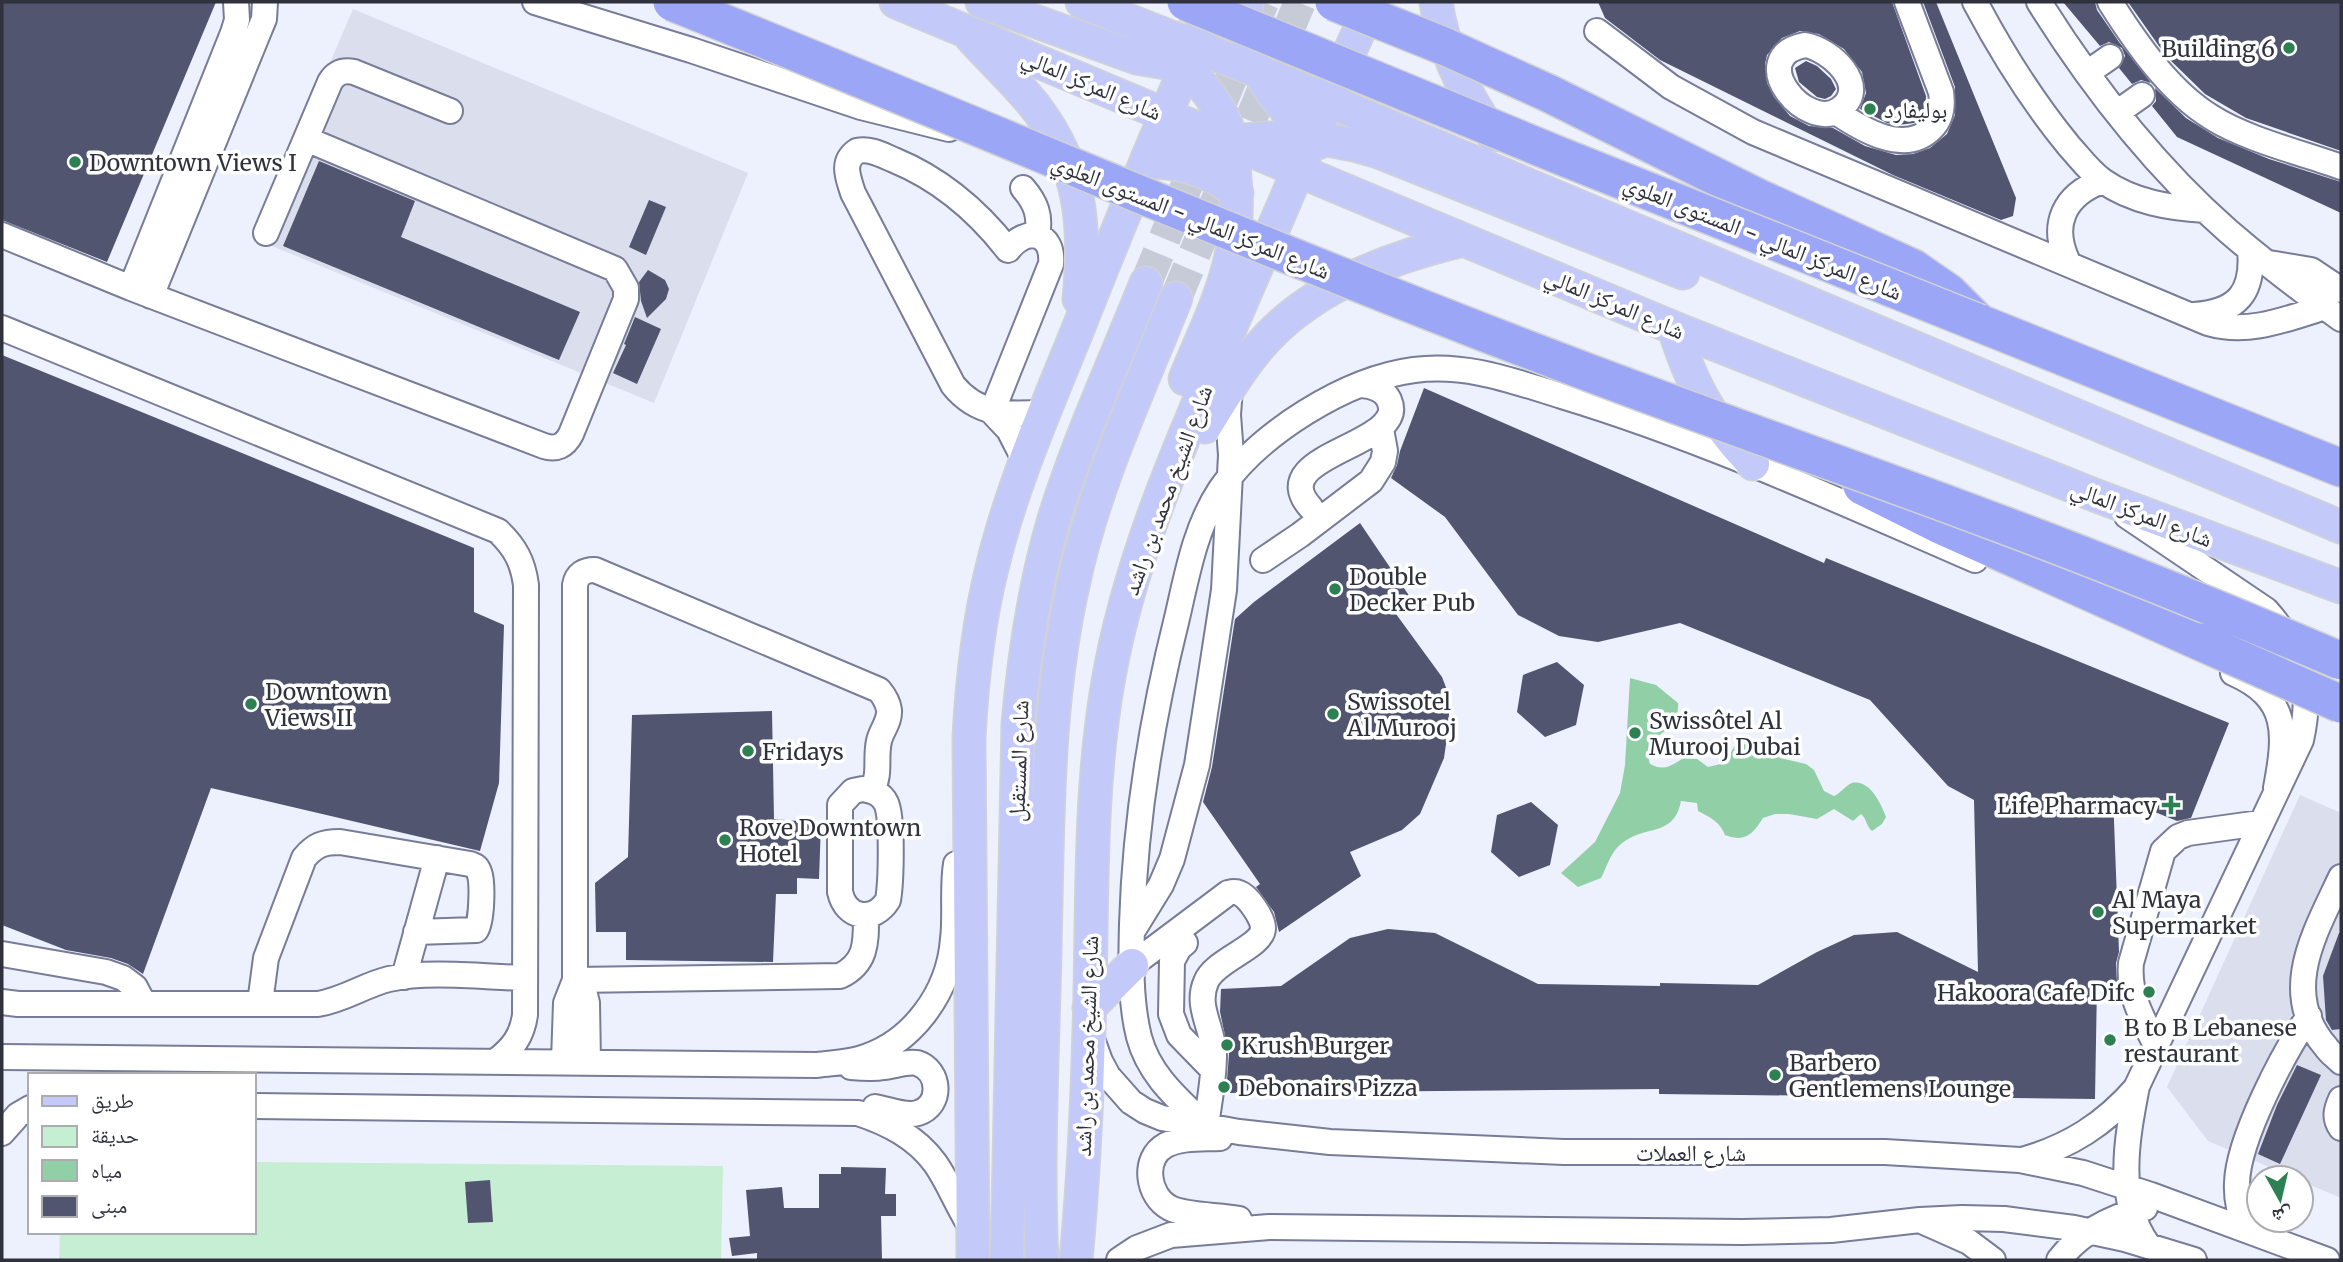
<svg xmlns="http://www.w3.org/2000/svg" width="2343" height="1262" font-family="Merriweather,'Noto Naskh Arabic',serif">
<style>
.built{fill:#dbdeed}
.green{fill:#c6eed2}
.water{fill:#91d0a7}
.building{fill:#515570}
.lines{fill:none;stroke-linecap:round;stroke-linejoin:round}
.major-tunnel{stroke:#c7cad7;stroke-width:32;stroke-dasharray:32 16;stroke-linecap:butt}
.minor-casing{stroke:#777c98;stroke-width:28}
.major-casing{stroke:#d1d2d4;stroke-width:35}
.highway-casing{stroke:#d1d2d4;stroke-width:40}
.minor{stroke:#fff;stroke-width:24}
.major{stroke:#c3cafa;stroke-width:32}
.highway{stroke:#9ba6f7;stroke-width:37}
.highway-bridge-casing{stroke:#d1d2d4;stroke-width:40;stroke-linecap:butt}
.highway-bridge{stroke:#9ba6f7;stroke-width:37}
.poi-dot{fill:#2d8051;stroke:#fff;stroke-width:2.5}
.labels{text-anchor:middle;dominant-baseline:central;stroke-width:7;stroke-linejoin:round;paint-order:stroke}
.poi-label{font-size:23px;fill:#2f313d;stroke:#fff;text-anchor:start}
.street-label{font-size:23px;fill:#2f313d;stroke:#fff}
</style>
<rect width="100%" height="100%" fill="#edf0fd"/>
<path class="built" d="M353,9l395,164 -94,230 -399,-164z
M2300,795l41,18v385l-40,-17v-3h-6l-87,-37 -41,-54z"/>
<path class="green" d="M254,1162l469,4 -2,94h-662l1,-28h194z"/>
<path class="water" d="M1630,678l26,7 22,18c2,39 -40,24 -28,61 15,8 21,1 34,-6l13,1 11,8 17,-4 9,-16 15,-4h14l17,15 26,6 8,6 10,21 10,5c7,-3 12,-11 18,-13 18,-4 29,21 34,34l-4,7 -10,7c-6,-5 -5,-12 -11,-17l-8,7 -19,-12 -17,10 -28,-5h-14l-12,4c-10,16 -18,25 -38,17 -5,-13 -15,-18 -27,-24l-1,-8 -16,-2c-7,37 -36,23 -60,43 -11,9 -14,23 -20,34l-23,9 -17,-14 34,-31 25,-49 5,-28z"/>
<path class="building" d="M2,2h214l-109,260 -105,-42z
M1598,2h294l34,94 -1,17 -11,10 -16,2 -11,-2 -27,-14 6,-16 -4,-21 -18,-23 -25,-15 -19,-3 -18,7 -15,17 -2,9 2,19 7,14 16,19 19,10 24,2 32,18 31,9 17,-1 17,-6 17,-14 8,-19v-28l-32,-85h13l80,196 -3,18 -12,4 -108,-45 -233,-115 -55,-42z
M2063,2h32l2,8 22,32 32,41 -10,-3 -9,4 -13,-16 6,-12 -3,-8 -13,-6 -9,4z
M2128,2h213v149l-95,-33 -41,-24 -39,-38z
M1806,61l11,5 14,13 5,10 -5,7 -6,3 -8,-2 -18,-15 -4,-14z
M2155,88l31,30 32,20 51,21 72,23v31l-164,-76 -25,-31 4,-5z
M319,161l96,40 -14,36 179,75 -21,48 -276,-114z
M649,200l17,7 -20,48 -17,-8z
M648,270l17,10 4,9 -3,10 -19,19 -6,-17 -2,-19z
M635,317l26,12 -24,55 -24,-11 13,-28 -2,-1z
M2,355l472,193v64l30,13 -5,158 -19,68 -269,-63 -68,186 -15,-10 -17,-6 -45,-8 -64,-25z
M1424,388l400,175 2,-5 403,165 -38,95 -14,3 -64,-26 6,157 -3,11 1,21h-20l-2,115 -436,-5v-5l-433,4 3,-39 -9,-42 1,-23 60,-3 69,-48 38,-9 47,4 103,51 122,2v-3l98,2 59,-33 37,-17 43,-3 81,40 -4,-172 -26,-14 -78,-86 -190,-77 -82,19 -39,-6 -41,-21 -73,-98 -54,-39 6,-13 3,-14z
M1360,523l52,77 -16,14 46,63 8,21 -2,32 -4,28 -24,56 -18,16 -52,22 11,24 -82,56 -5,-20 -18,-25 4,-3 -57,-82 9,-35 23,-148 19,-17z
M1557,662l27,23 -8,40 -31,12 -28,-25 6,-37z
M772,711l2,108 47,4 -2,56 -22,-1v16h-21l-3,68 -147,-2v-28h-30l-1,-49 33,-26 4,-142z
M1531,802l27,23 -8,40 -31,12 -28,-25 6,-37z
M2339,933h2v96l-9,1 -6,-10 -3,-44z
M2297,1065l24,10 -41,89 -22,-10 19,-49z
M841,1167l45,1 -1,26h11v22h-15l1,44h-125v-7l-25,3 -3,-18 21,-2 -4,-46 36,-3 2,21h35v-34h22z
M490,1180l3,42 -25,1 -3,-41z"/>
<g class="lines">
<path class="major-tunnel" d="M1146,283l117,-281
M1176,298l124,-296"/>
<defs>
<path id="minor" d="M535,2l156,48 170,57 88,22
M1975,2c27,51 57,99 94,144 11,12 21,26 34,35 30,21 67,27 102,29
M2039,2c52,83 115,164 189,229 36,31 74,60 113,88
M2110,2c26,41 59,89 101,115 34,22 91,36 130,50
M1597,31l74,56 82,45 455,191c41,12 78,-4 117,-16
M1805,45c25,4 66,41 35,64 -33,25 -97,-52 -35,-64z
M2087,73l23,-16
M1836,112c25,17 69,44 96,16 10,-10 11,-23 9,-36l-34,-90
M2118,112l24,-17
M1023,188c13,15 18,28 14,48
M266,233l64,-151c6,-10 14,-12 24,-10l96,39
M2,235l129,53 413,158c12,4 21,0 27,-12l55,-135v-11l-11,-19 -309,-130
M2068,262c-18,-37 -4,-67 34,-81
M2269,263l42,7 30,20
M131,288l102,-255 4,-13 -1,-18
M151,296l108,-265 5,-12 1,-17
M2194,315c43,-3 60,-22 56,-65
M2,328l496,203c17,16 25,31 28,54l-1,430c-3,21 -12,33 -29,46
M992,412l59,-148c3,-32 -25,-38 -43,-14 -31,-40 -68,-71 -114,-90 -12,-5 -24,-12 -37,-9 -16,11 -9,26 -4,42l100,192c24,30 56,31 91,27
M992,412l17,18 16,31
M1311,508c-50,-55 99,-61 78,-108 -5,-11 -16,-14 -27,-15
M2127,516l139,94c37,41 47,77 35,130l-164,346c-10,52 -22,113 11,159
M1263,560l37,-25 71,-54 12,-19 2,-11 -4,-22
M2233,673c57,25 53,61 43,115
M863,789c10,2 18,4 23,14 7,14 5,80 2,97 -14,23 -42,19 -48,-8v-87l13,-14z
M2341,877c-25,54 -63,115 -15,170 4,6 10,10 15,15
M1132,932l29,-47 11,-26 25,-94 27,-175 7,-135 -3,-40 2,-28
M1185,943l-6,5 -7,13 -1,53 8,21 34,35
M2,954l104,18 17,6 12,9 9,17
M1132,965l96,-72c4,-1 7,-2 11,0 9,3 24,25 24,35 0,19 -49,32 -57,54 -11,25 8,47 8,73 0,24 -5,48 -8,71
M404,977l33,-119
M575,980l265,-4c27,-13 26,-34 26,-60
M575,980l10,15 2,8 1,59
M2,1002l16,2h300c26,-4 46,-19 71,-25 40,-9 95,-2 136,-1
M260,1003l6,-45 38,-100c11,-13 19,-16 36,-16l130,22c5,2 7,2 9,8 4,10 3,49 -3,58l-60,2
M1092,1039l8,22 8,15 23,26 14,9 17,7 77,14 91,10 234,10h321l135,8 63,13 68,22 176,65
M2156,1045c-14,-27 -28,-51 -25,-82l32,-112 15,-14 10,-4 72,-10
M2,1057l815,8c13,-2 29,-2 42,-6 53,-15 90,-66 94,-120 3,-24 -1,-50 3,-75
M564,1061l2,-58 9,-23v-395c2,-11 9,-15 20,-15l284,120c5,6 9,12 10,20 1,12 -8,21 -10,31 -4,18 2,32 -7,50
M851,1067c11,1 22,2 33,0 10,-1 23,-6 33,-4 23,7 26,42 1,50 -13,4 -30,-4 -43,-6
M2341,1099c-5,11 -7,19 0,29
M254,1106l604,7c30,10 58,24 77,50 15,21 23,46 38,67
M1206,1126c-28,-27 -57,-51 -67,-89 -9,-36 -8,-76 -7,-113 3,-103 20,-206 45,-306 10,-43 18,-90 43,-128 39,-57 126,-111 194,-120 52,-7 99,11 148,26 142,43 277,105 413,164
M2,1133l16,-18 12,-7
M1220,1138c-18,1 -38,-1 -54,7 -24,13 -19,51 4,63 15,8 51,7 69,11
M2022,1160c47,-13 83,-36 115,-73
M1924,1222l45,20 24,18
M2246,1230c-6,-15 -10,-31 -9,-47 1,-44 47,-131 72,-167
M1119,1260l18,-12 34,-13 98,-8 473,5 89,-2 89,-10 42,-2 42,1 70,9 51,11 69,21
M2059,1260c21,-28 52,-43 86,-52"/>
<path id="major" d="M896,2l778,326 423,168 244,91
M982,2l155,56 57,10
M1082,2l178,70 1081,455
M1247,2c-9,60 31,102 71,141
M1436,2c7,49 29,93 57,133
M971,37c21,24 47,47 66,72 45,61 49,118 42,190
M1172,54c26,25 52,52 60,88 2,12 2,25 3,37 8,80 -21,129 -50,200
M1148,156c82,-14 145,-31 228,-5l307,122
M1155,162c31,1 58,11 82,31
M1674,328c18,59 37,91 79,136
M1205,427c17,-27 33,-56 54,-80 51,-60 131,-90 205,-107
M1089,1008l43,-43
M973,1260l-4,-523c3,-57 9,-113 23,-169 20,-84 56,-164 88,-244 39,-99 80,-197 122,-295
M1007,1260l11,-536c6,-69 16,-138 36,-205 25,-81 61,-158 92,-236
M1042,1260c-5,-103 1,-208 3,-311 3,-124 1,-247 29,-368 21,-98 65,-190 102,-283
M1076,1260c7,-76 11,-153 13,-230 4,-117 -1,-233 19,-348 22,-129 79,-253 130,-372 45,-103 88,-207 134,-308"/>
<path id="highway" d="M1548,93l211,105 154,70 36,25 30,30 362,145
M1862,486l76,38 263,118"/>
</defs>
<use href="#minor" class="minor-casing"/>
<use href="#major" class="major-casing"/>
<use href="#highway" class="highway-casing"/>
<use href="#minor" class="minor"/>
<use href="#major" class="major"/>
<use href="#highway" class="highway"/>
<defs>
<path id="highway-bridge" d="M672,2c298,120 593,248 894,362 144,55 289,105 432,159 116,43 230,90 343,138
M1186,2l372,153 421,168
M1334,2l112,45 102,46
M2201,642l140,62"/>
</defs>
<use href="#highway-bridge" class="highway-bridge-casing"/>
<use href="#highway-bridge" class="highway-bridge"/>
</g>
<g class="poi-dot">
<circle cx="2289" cy="48" r="7"/>
<circle cx="1870" cy="109" r="7"/>
<circle cx="75" cy="162" r="7"/>
<circle cx="1335" cy="589" r="7"/>
<circle cx="251" cy="704" r="7"/>
<circle cx="1333" cy="714" r="7"/>
<circle cx="1635" cy="733" r="7"/>
<circle cx="748" cy="751" r="7"/>
<path d="M2167.5 794.5h7v7h7v7h-7v7h-7v-7h-7v-7h7z"/>
<circle cx="725" cy="840" r="7"/>
<circle cx="2098" cy="912" r="7"/>
<circle cx="2149" cy="992" r="7"/>
<circle cx="2110" cy="1040" r="7"/>
<circle cx="1227" cy="1045" r="7"/>
<circle cx="1775" cy="1075" r="7"/>
<circle cx="1224" cy="1087" r="7"/>
</g>
<g class="labels">
<g class="poi-label">
<text x="2275" y="48" text-anchor="end">Building 6</text>
<text x="1884" y="109">بوليفارد</text>
<text x="89" y="162">Downtown Views I</text>
<text x="1349" y="576">Double<tspan x="1349" dy="26">Decker Pub</tspan></text>
<text x="265" y="691">Downtown<tspan x="265" dy="26">Views II</tspan></text>
<text x="1347" y="701">Swissotel<tspan x="1347" dy="26">Al Murooj</tspan></text>
<text x="1649" y="720">Swissôtel Al<tspan x="1649" dy="26">Murooj Dubai</tspan></text>
<text x="762" y="751">Fridays</text>
<text x="2157" y="805" text-anchor="end">Life Pharmacy</text>
<text x="739" y="827">Rove Downtown<tspan x="739" dy="26">Hotel</tspan></text>
<text x="2112" y="899">Al Maya<tspan x="2112" dy="26">Supermarket</tspan></text>
<text x="2135" y="992" text-anchor="end">Hakoora Cafe Difc</text>
<text x="2124" y="1027">B to B Lebanese<tspan x="2124" dy="26">restaurant</tspan></text>
<text x="1241" y="1045">Krush Burger</text>
<text x="1789" y="1062">Barbero<tspan x="1789" dy="26">Gentlemens Lounge</tspan></text>
<text x="1238" y="1087">Debonairs Pizza</text>
</g>
<g class="street-label">
<text transform="translate(1092 84) rotate(23)">شارع المركز المالي</text>
<text transform="translate(1191 216) rotate(22)">شارع المركز المالي - المستوى العلوي</text>
<text transform="translate(1763 237) rotate(22)">شارع المركز المالي - المستوى العلوي</text>
<text transform="translate(1615 303) rotate(23)">شارع المركز المالي</text>
<text transform="translate(1167 490) rotate(-70)">شارع الشيخ محمد بن راشد</text>
<text transform="translate(2142 513) rotate(21)">شارع المركز المالي</text>
<text transform="translate(1018 761) rotate(-88)">شارع المستقبل</text>
<text transform="translate(1086 1046) rotate(-88)">شارع الشيخ محمد بن راشد</text>
<text x="1691" y="1152">شارع العملات</text>
</g>
</g>
<rect width="2343" height="1262" fill="none" stroke="#2f313d" stroke-width="7"/>
<rect x="28" y="1073" width="228" height="161" fill="#ffffff" stroke="#acadb1" stroke-width="2"/>
<rect x="42" y="1096" width="35" height="10" fill="#c3cafa" stroke="#acadb1" stroke-width="2"/>
<text x="91" y="1108" font-size="21" fill="#2f313d">طريق</text>
<rect x="42" y="1126" width="35" height="21" fill="#c6eed2" stroke="#acadb1" stroke-width="2"/>
<text x="91" y="1143" font-size="21" fill="#2f313d">حديقة</text>
<rect x="42" y="1160" width="35" height="21" fill="#91d0a7" stroke="#acadb1" stroke-width="2"/>
<text x="91" y="1178" font-size="21" fill="#2f313d">مياه</text>
<rect x="42" y="1196" width="35" height="21" fill="#515570" stroke="#acadb1" stroke-width="2"/>
<text x="91" y="1213" font-size="21" fill="#2f313d">مبنى</text>
<g transform="translate(2280 1199) rotate(172)"><circle r="33" fill="#ffffff" stroke="#acadb1" stroke-width="2"/>
<path d="M0-5L12 26L0 18L-12 26Z" fill="#2d8051"/>
<text y="-10" font-size="19" font-weight="bold" text-anchor="middle" fill="#2f313d">ش</text>
</g>
</svg>
